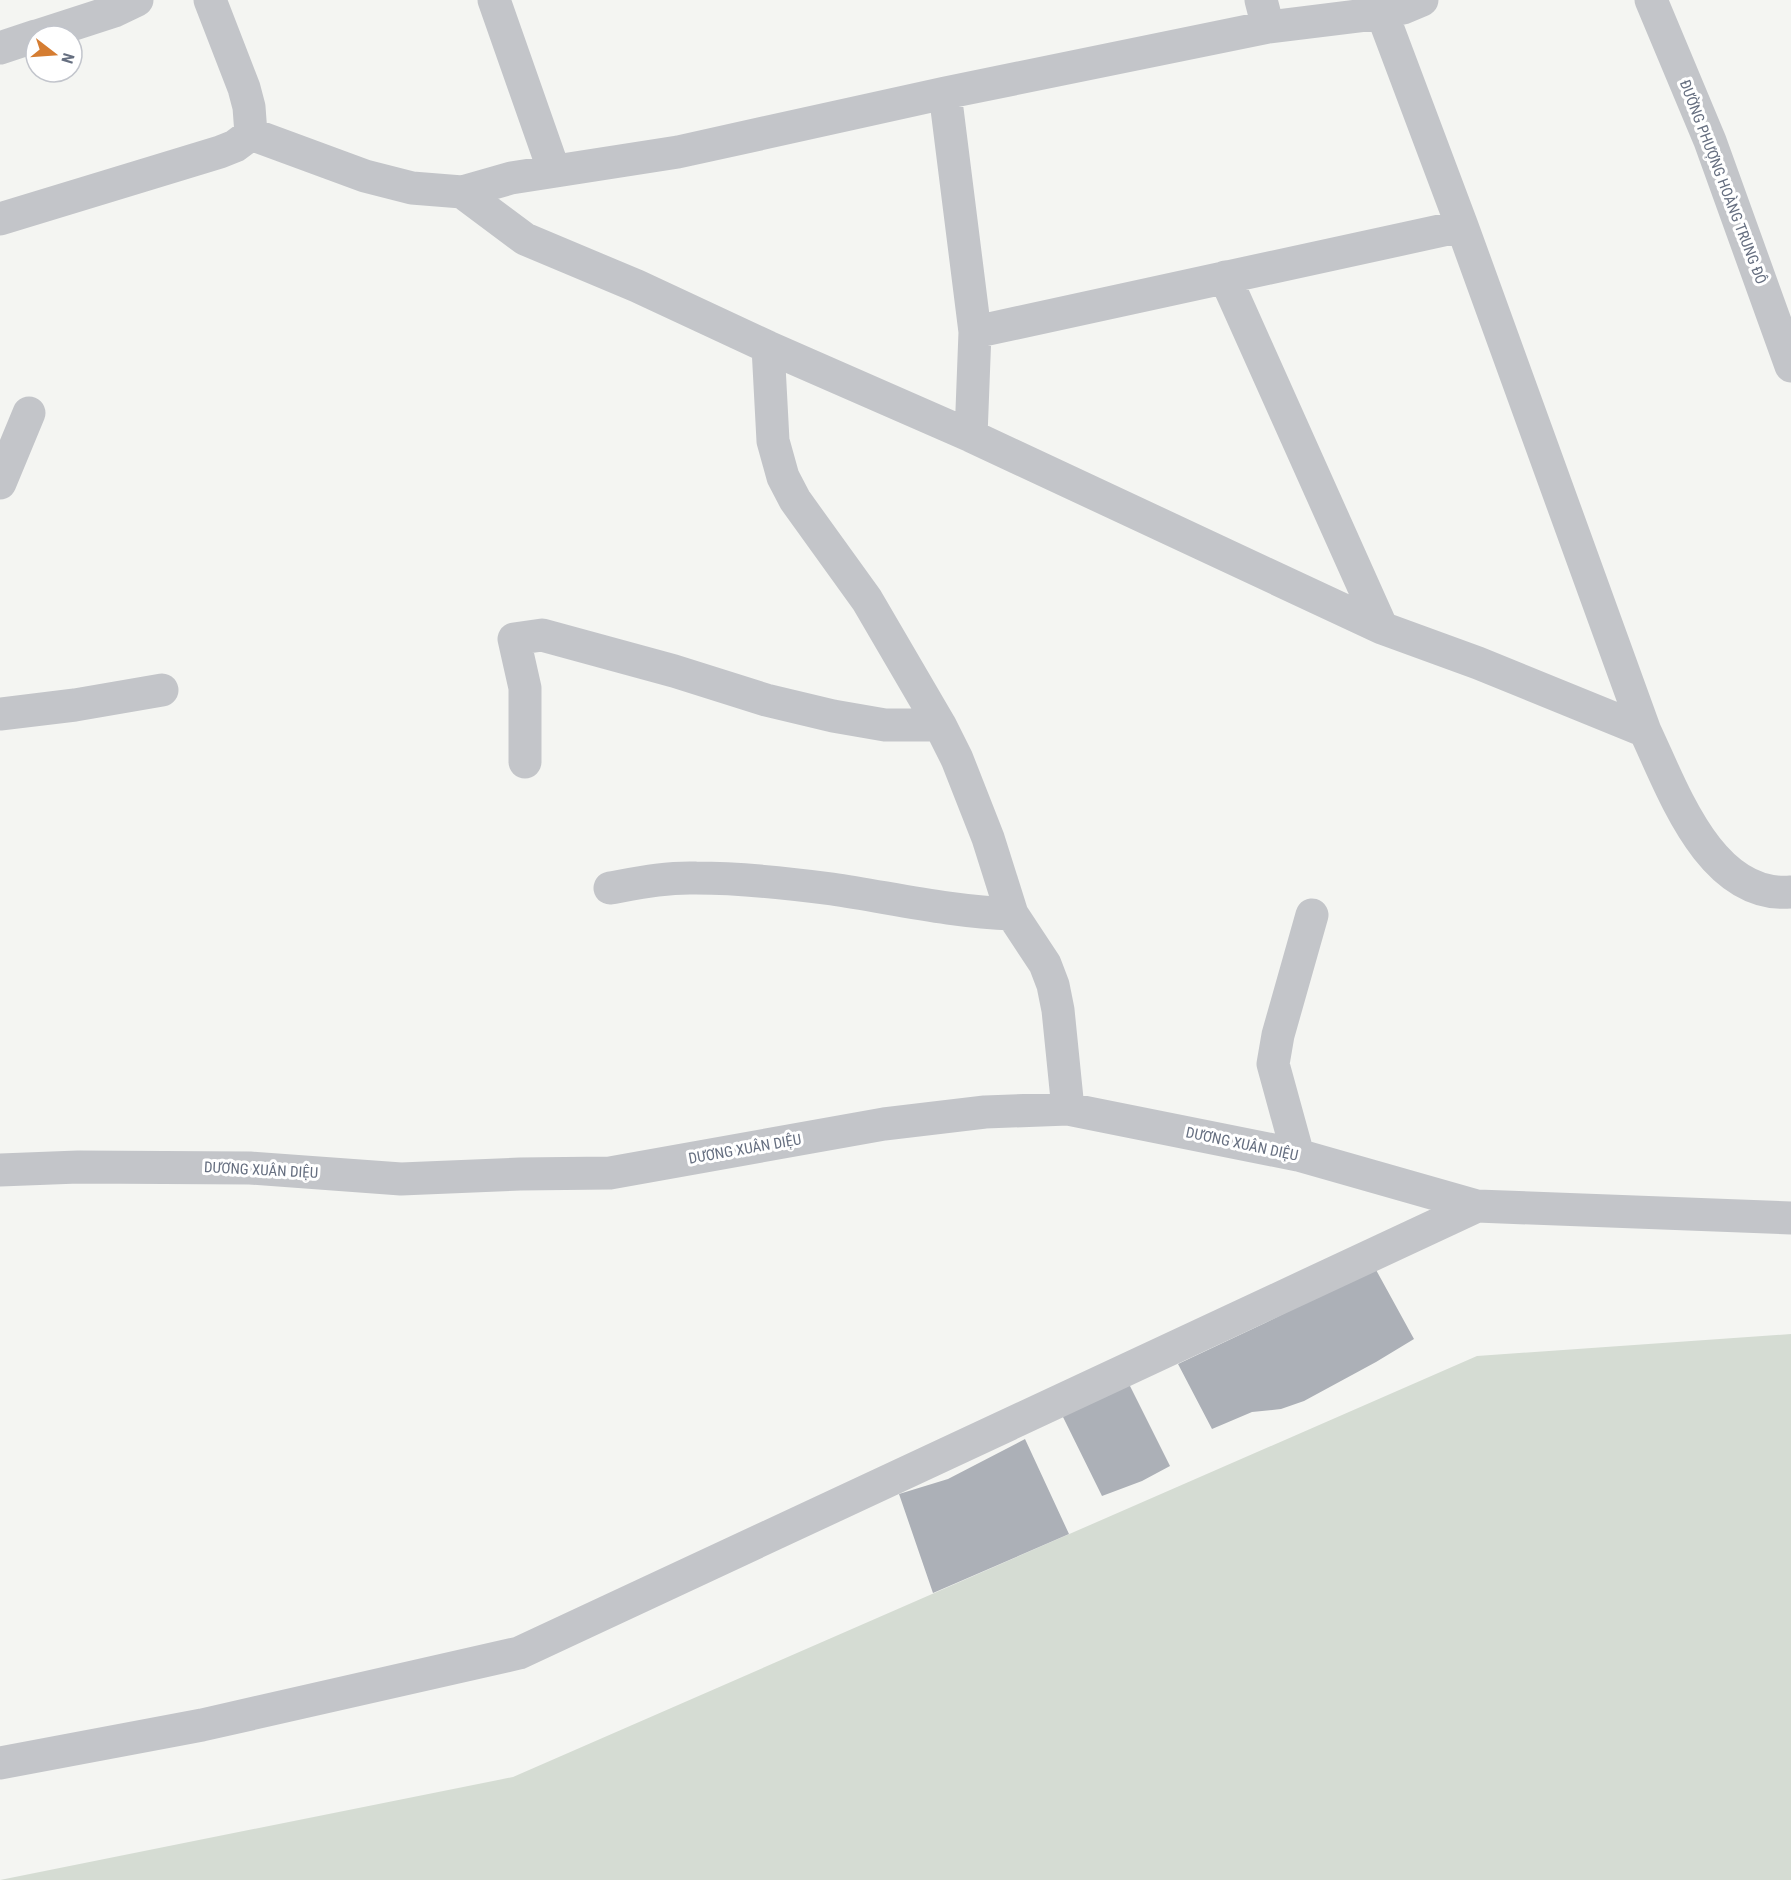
<svg xmlns="http://www.w3.org/2000/svg" width="1791" height="1880" font-family="'Roboto Condensed',sans-serif">
<style>
.green{fill:#d5dcd3}
.building{fill:#acb0b7}
.lines{fill:none;stroke-linecap:round;stroke-linejoin:round}
.minor{stroke:#c3c5c9;stroke-width:33}
.tertiary{stroke:#c3c5c9;stroke-width:33}
.labels{text-anchor:middle;dominant-baseline:central;stroke-width:6;stroke-linejoin:round;paint-order:stroke}
.street-label{font-size:15px;fill:#666f80;stroke:#fff}
</style>
<rect width="100%" height="100%" fill="#f4f5f2"/>
<path class="green" d="M1791,1334v546h-1791l513,-103 964,-421z"/>
<path class="building" d="M1375,1268l39,71 -38,23 -72,39 -23,8 -29,3 -40,17 -34,-65 87,-41z
M1129,1384l41,82 -28,15 -40,15 -40,-81z
M1025,1439l44,95 -136,59 -34,-99 49,-15z"/>
<g class="lines">
<path class="minor" d="M210,0l34,88 5,19 2,27
M494,0l60,171
M1261,0l7,27
M1382,13l80,213 183,505c28,59 65,168 146,161
M37,36l77,-25 23,-11
M0,48l36,-12
M945,93l30,239 -4,104
M251,134l114,42 47,12 50,4 49,-14 167,-26 267,-59 323,-66 114,-14 21,-5 19,-8
M462,192l63,47 112,47 131,61 203,89 411,192 96,35 167,68
M0,219l220,-67 15,-6 16,-12
M1225,277l157,351
M975,332l487,-106
M768,347l5,94 10,36 12,23 72,100 73,125 17,34 31,79 24,76 33,50 8,21 5,25 10,99
M0,483l29,-70
M0,714l75,-9 87,-15
M525,762v-74l-11,-49 28,-4 132,36 92,29 67,16 52,9h55
M610,888c28,-5 57,-11 86,-10 45,0 91,5 136,11 60,9 120,23 180,25
M1298,1155l-25,-91 5,-29 34,-120
M0,1170l78,-3 172,1 151,11 119,-5 90,-1 274,-49 101,-12 83,-3 230,46 179,51
M0,1763l202,-38 317,-72 958,-447 314,12"/>
<path class="tertiary" d="M1651,0l59,141 81,225"/>
</g>
<g class="labels">
<g class="street-label">
<text transform="translate(1723 182) rotate(69)">ĐƯỜNG PHƯỢNG HOÀNG TRUNG ĐÔ</text>
<text transform="translate(1242 1144) rotate(12)">DƯƠNG XUÂN DIỆU</text>
<text transform="translate(745 1149) rotate(-10)">DƯƠNG XUÂN DIỆU</text>
<text transform="translate(261 1170) rotate(3)">DƯƠNG XUÂN DIỆU</text>
</g>
</g>
<g transform="translate(54 54) rotate(107)"><circle r="28" fill="#ffffff" stroke="#c2c5cc" stroke-width="1.5"/>
<path d="M0-4.5L10 22L0 15L-10 22Z" fill="#d57d32"/>
<text y="-9" font-size="16" font-weight="bold" text-anchor="middle" fill="#666f80">N</text>
</g>
</svg>
